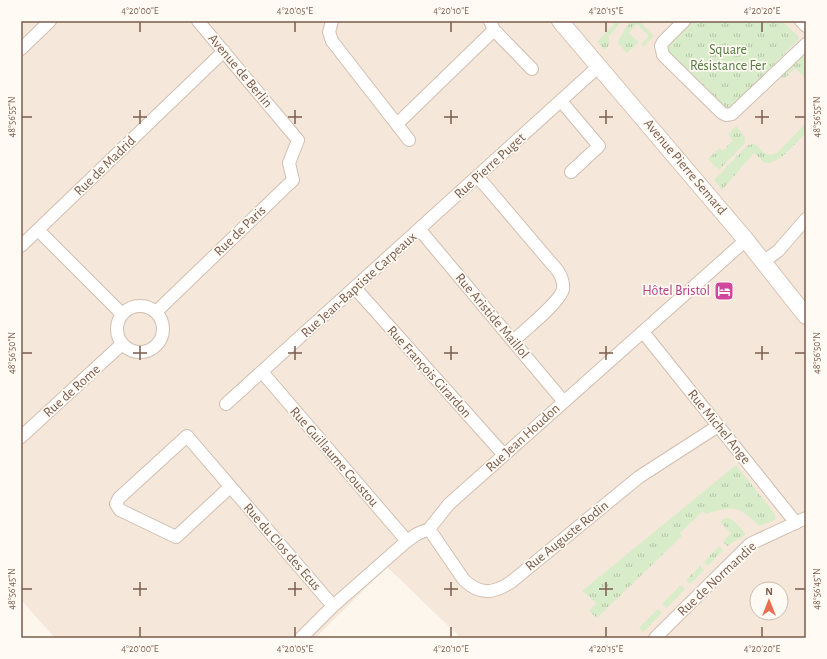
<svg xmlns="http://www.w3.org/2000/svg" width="827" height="659" font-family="'Alegreya Sans',sans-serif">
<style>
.residential{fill:#f5e8da;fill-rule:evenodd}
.grass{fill:url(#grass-tufts)}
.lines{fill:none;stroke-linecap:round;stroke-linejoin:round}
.minor-casing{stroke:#d1beb0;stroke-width:14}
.secondary-casing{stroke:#d6c0b0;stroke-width:18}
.minor{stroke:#fff;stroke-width:12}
.secondary{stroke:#fff;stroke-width:16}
.ticks{fill:none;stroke:#7a5c4d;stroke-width:1.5}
.labels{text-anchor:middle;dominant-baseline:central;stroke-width:3.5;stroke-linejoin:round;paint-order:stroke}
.park-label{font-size:14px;fill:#537a41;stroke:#fffaf3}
.street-label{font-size:14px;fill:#7a5c4d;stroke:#fffaf3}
.hotel-label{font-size:14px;fill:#b23c85;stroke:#fffaf3;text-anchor:end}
.neatline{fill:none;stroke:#7a5c4d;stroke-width:1.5}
.ticks-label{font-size:10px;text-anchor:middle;fill:#7a5c4d}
</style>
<defs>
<pattern id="grass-tufts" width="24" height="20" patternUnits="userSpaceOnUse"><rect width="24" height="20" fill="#d8ecc9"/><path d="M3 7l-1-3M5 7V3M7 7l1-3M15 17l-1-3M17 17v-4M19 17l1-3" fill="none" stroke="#b4c2a5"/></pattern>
</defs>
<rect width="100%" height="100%" fill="#fdf6ec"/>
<path class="residential" d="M21,21h785v617h-345l-74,-71 -72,71h-260l-34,-38zM757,589h24v24h-24z"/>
<path class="grass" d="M617,21h5l-13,15v9l-4,5 -8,-8z
M632,21h7l15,15 -11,11 -2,-3 8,-8 -12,-12 -8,9 10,9 -12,11c-8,-8 -13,-11 -3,-21l-1,-1z
M692,21h90l17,16 -2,4 -68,69 -62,-60 1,-4z
M806,54v25l-11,-11 -11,11 -3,-2 20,-22z
M806,123v10c-10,9 -27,32 -41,30l-11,-10 -32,37 -8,-10 34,-35 7,-1c7,7 12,14 22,9z
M736,126l9,11v6l-26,27 -11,-11 11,-11 4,3 10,-11 -5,-6z
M736,465l39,49v6l-16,6c-20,-20 -25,-21 -53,-12l-3,-3 -23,22 2,3 -85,82 -8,-7 7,-8 -14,-12z
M728,518l6,3 11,12v2l-18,11 -4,-4 8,-9 -11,-11 3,-3z
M719,546l4,4 -15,16 -4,-4z
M700,566l4,4 -14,14 -4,-4z
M681,585l4,4 -18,19 -5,-4z
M658,609l4,4 -19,19 -4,-4z"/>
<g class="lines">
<defs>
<path id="minor" d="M332,21l-3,11 3,9 77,99
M490,21l4,9 38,39
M684,21l-21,21 -2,4 2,9 59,58 4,2 6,-1 74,-70
M801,21l5,5
M21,49l29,-28
M561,101l38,45 -28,26
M397,124l97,-94
M478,177l80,94c3,5 6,12 5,18 -2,12 -39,42 -50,52
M38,230l84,84
M420,230l144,172
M21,246l203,-195
M763,262l15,-11 28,-32
M355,288l149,167
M117 329a23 23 0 1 1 46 0a23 23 0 1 1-46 0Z
M156,312l137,-132 -4,-17 9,-23 -100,-119
M643,332l153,191
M262,372l145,169
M226,404l373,-338
M21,437l101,-93
M230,487l-54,50 -56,-27 -4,-6 3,-6 68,-62 146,170
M429,529l35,51c16,15 29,14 47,2l128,-105 79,-51
M301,638l32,-32 74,-65 10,-7 12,-5 20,-25 297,-264
M655,638l95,-94 56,-26"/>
<path id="secondary" d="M560,21l186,219 60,76"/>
</defs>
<use href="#minor" class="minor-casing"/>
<use href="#secondary" class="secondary-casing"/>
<use href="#minor" class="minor"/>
<use href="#secondary" class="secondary"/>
</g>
<path class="ticks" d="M140,22v10M295,22v10M451,22v10M606,22v10M762,22v10M140,110v14M295,110v14M451,110v14M606,110v14M762,110v14M22,117h10M133,117h14M288,117h14M444,117h14M599,117h14M755,117h14M795,117h10M140,346v14M295,346v14M451,346v14M606,346v14M762,346v14M22,353h10M133,353h14M288,353h14M444,353h14M599,353h14M755,353h14M795,353h10M140,582v14M295,582v14M451,582v14M606,582v14M22,589h10M133,589h14M288,589h14M444,589h14M599,589h14M795,589h10M140,627v10M295,627v10M451,627v10M606,627v10M762,627v10"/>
<defs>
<symbol id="hotel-square" viewBox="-11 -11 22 22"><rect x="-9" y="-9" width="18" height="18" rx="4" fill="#d1479c" stroke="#fffaf3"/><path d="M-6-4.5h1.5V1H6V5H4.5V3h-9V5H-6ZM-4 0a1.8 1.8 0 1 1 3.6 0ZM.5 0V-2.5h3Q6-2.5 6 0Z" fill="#fff"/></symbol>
</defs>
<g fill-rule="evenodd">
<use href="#hotel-square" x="713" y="280" width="22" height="22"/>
</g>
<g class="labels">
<g class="park-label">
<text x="728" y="50">Square<tspan x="728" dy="16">Résistance Fer</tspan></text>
</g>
<g class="street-label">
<text transform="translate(240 71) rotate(50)">Avenue de Berlin</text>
<text transform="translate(105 166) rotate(-44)">Rue de Madrid</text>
<text transform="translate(490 166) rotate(-42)">Rue Pierre Puget</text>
<text transform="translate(685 167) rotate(50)">Avenue Pierre Semard</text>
<text transform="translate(240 231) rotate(-44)">Rue de Paris</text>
<text transform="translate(359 285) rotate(-42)">Rue Jean-Baptiste Carpeaux</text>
<text transform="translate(492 316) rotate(50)">Rue Aristide Maillol</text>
<text transform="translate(429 372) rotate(48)">Rue François Girardon</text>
<text transform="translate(72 391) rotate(-42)">Rue de Rome</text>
<text transform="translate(719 427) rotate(51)">Rue Michel Ange</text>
<text transform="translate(523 438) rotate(-42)">Rue Jean Houdon</text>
<text transform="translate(334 457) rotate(49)">Rue Guillaume Coustou</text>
<text transform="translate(567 536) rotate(-39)">Rue Auguste Rodin</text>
<text transform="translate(282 547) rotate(49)">Rue du Clos des Ecus</text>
<text transform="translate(717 579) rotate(-43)">Rue de Normandie</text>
</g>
<g class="hotel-label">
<text x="710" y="291">Hôtel Bristol</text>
</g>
</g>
<rect width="827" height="659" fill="none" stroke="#fffaf3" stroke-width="44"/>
<g transform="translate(769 601)"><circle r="19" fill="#fffaf3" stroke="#cabbb1"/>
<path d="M0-3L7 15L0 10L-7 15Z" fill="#e76f51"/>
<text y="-6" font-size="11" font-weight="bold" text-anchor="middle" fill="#7a5c4d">N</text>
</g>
<rect x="22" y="22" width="783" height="615" class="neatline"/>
<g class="ticks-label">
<text x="140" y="14">4°20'00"E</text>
<text x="295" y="14">4°20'05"E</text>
<text x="451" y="14">4°20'10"E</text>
<text x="606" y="14">4°20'15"E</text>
<text x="762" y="14">4°20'20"E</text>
<text transform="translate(11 117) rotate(-90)" y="4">48°56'55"N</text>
<text transform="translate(816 117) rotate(-90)" y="4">48°56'55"N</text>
<text transform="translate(11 353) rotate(-90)" y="4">48°56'50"N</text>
<text transform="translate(816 353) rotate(-90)" y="4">48°56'50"N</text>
<text transform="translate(11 589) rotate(-90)" y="4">48°56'45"N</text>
<text transform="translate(816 589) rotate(-90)" y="4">48°56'45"N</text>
<text x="140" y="652">4°20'00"E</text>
<text x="295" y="652">4°20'05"E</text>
<text x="451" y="652">4°20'10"E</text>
<text x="606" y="652">4°20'15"E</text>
<text x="762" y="652">4°20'20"E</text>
</g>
</svg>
